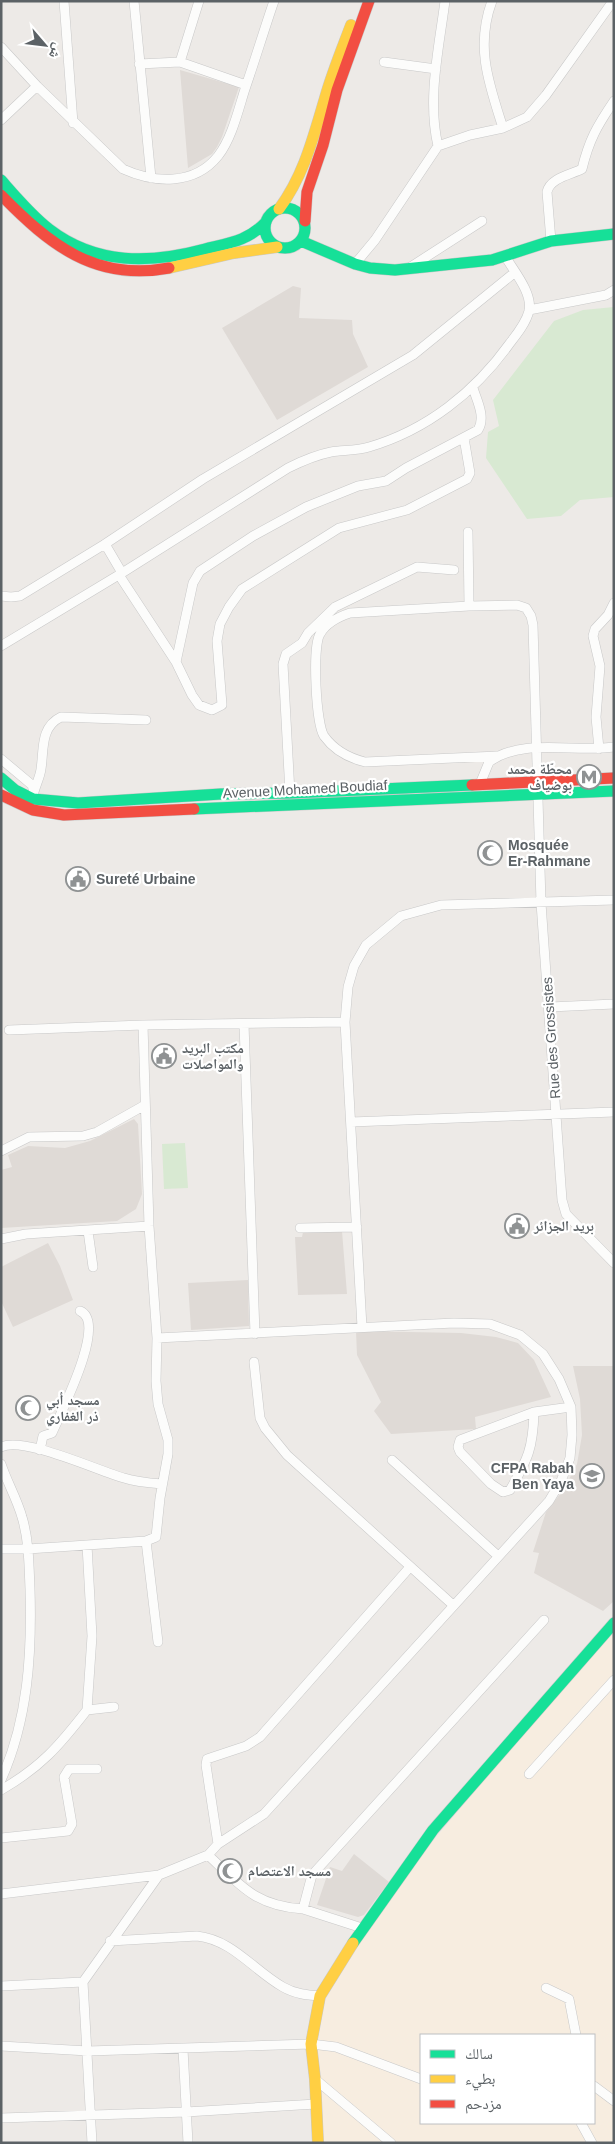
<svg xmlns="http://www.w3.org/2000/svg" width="615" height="2144" font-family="Arial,'Noto Naskh Arabic',sans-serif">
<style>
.commercial{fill:#f7ede0;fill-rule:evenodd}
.education{fill:#dfdad6}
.green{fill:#d8e9d2}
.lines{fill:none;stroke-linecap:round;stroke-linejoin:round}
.street-casing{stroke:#c8c8c8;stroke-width:10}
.fast-casing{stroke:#c8c8c8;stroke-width:12}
.slow-casing{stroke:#c8c8c8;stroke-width:12}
.jam-casing{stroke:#c8c8c8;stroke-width:12}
.street{stroke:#fcfcfb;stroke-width:9}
.fast{stroke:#16e098;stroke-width:11}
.slow{stroke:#ffcf43;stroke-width:11}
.jam{stroke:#f24e42;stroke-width:11}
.labels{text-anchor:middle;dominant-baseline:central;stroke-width:4.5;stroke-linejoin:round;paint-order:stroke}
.poi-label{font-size:14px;font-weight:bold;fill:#5c6266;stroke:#fff;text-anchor:start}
.street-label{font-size:14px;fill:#5c6266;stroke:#fff}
</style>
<rect width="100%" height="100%" fill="#edeae7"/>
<path class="commercial" d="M614,1625v518h-296l-3,-64 5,-83 57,-88zM421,2035h173v88h-173z"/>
<path class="education" d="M180,70l59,17 -17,50 -5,10 -5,7 -24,14z
M293,286l8,2 -2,30 53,2 1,14 15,33 -91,53 -55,-92z
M134,1119l4,5 4,70 -6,15 -19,12 -116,7v-58l11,-3 -4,-12 20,-9 37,2 25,-7z
M342,1231l5,63 -49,1 -3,-58h7l1,-5z
M48,1243l12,23 13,34 -60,27 -12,-26v-34z
M248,1280l1,46 -58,4 -3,-47z
M356,1331l105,2 35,4 22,6 16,17 17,37 -76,20 1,12 -85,5 -17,-23 7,-9 -24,-47z
M573,1366h41v235l-11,10 -69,-38 5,-20 -6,-1 13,-40 18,-23 13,-25 5,-29 -2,-36z
M354,1854l35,28 -25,33 -6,2 -41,-12 13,-38 12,4z"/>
<path class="green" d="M614,307v190l-34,3 -19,16 -34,3 -41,-61 2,-26 11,-6 -6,-26 61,-79 29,-11z
M185,1143l3,45 -24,1 -2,-45z"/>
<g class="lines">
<defs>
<path id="street" d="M64,1l9,122
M134,1l17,177
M492,1c-17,46 -3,83 11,127
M1,47l36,39
M180,62l19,-61
M384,62l52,7
M139,64l41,-2 66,23
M1,120l36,-34 86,83c31,14 71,17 95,-13 14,-18 20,-45 27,-67 10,-29 19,-59 29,-88
M438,146c-11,-47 1,-98 7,-145
M551,241l-4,-49c3,-14 23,-17 35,-23 7,-29 15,-43 32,-68
M355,264l20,-24 63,-94 32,-11 33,-7 24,-11 19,-22 67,-94
M409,268l73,-47
M529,310l77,-15 8,-5
M468,532l1,74 48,-1 9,3 5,8 2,9 8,278 21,297 4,14 48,49
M105,544l17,29
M119,575l57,87 16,33 7,10 13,5 10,-5 -5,-64 3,-17 9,-17 13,-18 97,-61 68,-18 60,-31 3,-6 -6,-35
M1,596l10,1 9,-1 85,-52 98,-65 210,-124 101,-82
M469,606l-119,7c-12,4 -24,10 -30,21 -8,13 -4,90 4,102 10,14 25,22 41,26l133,-6
M1,646l121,-73 166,-105c14,-7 28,-13 43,-16 12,-2 25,-1 38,-5 58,-17 106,-55 141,-104 7,-9 16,-20 19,-32 4,-18 -16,-41 -24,-55
M176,662l17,-79 7,-12 53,-35 53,-29 52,-21 28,-5 20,-13 72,-38c8,-13 -1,-29 -5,-42
M599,749l-3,-32 4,-51 -7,-30 2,-7 13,-14 6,-12
M1,759l31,26 2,7
M480,784l9,-22c34,-25 85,-9 125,-15
M34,792c2,-8 6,-15 7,-23 3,-19 -1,-42 20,-52l85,3
M290,793l-7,-129 3,-10 16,-11 6,-10 27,-26 82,-40 37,3
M550,1007l64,-3
M244,1024l11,310
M9,1030l134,-5 202,-3
M351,1122l263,-10
M1,1151l28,-14 54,-1 14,-4 48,-27
M300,1228l57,-1
M88,1231l5,36
M1,1239l25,-5 123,-8
M362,1327l-17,-305 3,-35 6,-21 12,-21 35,-29 40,-11 173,-5
M254,1362l6,56 5,10 22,27 166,150
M534,1412c-1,36 -6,47 -24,78l-7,2 -12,-8 -31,-32 -2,-5 2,-7 74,-28 37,-5
M1,1447c23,-11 97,24 123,31 12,4 25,5 38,6
M40,1450l3,-14 9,-3c8,-19 56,-111 28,-122
M392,1460l105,95
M1,1464c6,18 16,35 21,53 7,23 7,49 8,72 2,65 -2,131 -29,191
M146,1541l12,101
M1,1549h27l118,-8 10,-4 4,-39 8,-44v-14l-10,-36 -2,-23 1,-43 -8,-112 -6,-201
M87,1710l5,-74 -5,-91
M529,1774l85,-94
M1,1790c40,-23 58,-44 86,-80l27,-3
M1,1838l67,-7 4,-7 -8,-47 5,-8h28
M218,1844l-12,-79 1,-6 39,-13 14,-9 150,-170
M208,1855c32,30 47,51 95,54
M1,1894l158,-19 49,-20 10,-11 46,-30 285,-313 12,-20 9,-23 2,-23 -1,-28 -12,-28 -16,-25 -23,-19 -30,-11 -36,-1 -297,15
M362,1928l-59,-19 9,-34 232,-255
M110,1941l87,-5c36,4 56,34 86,51 12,7 24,8 37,9
M1,1986l82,-4
M546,1988l23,11 7,36
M1,2046l87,5 223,-7 25,3 85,32
M183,2049l5,94
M315,2079l76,64
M594,2086l20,15
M1,2118l185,-6 130,-8
M581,2123l11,20
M92,2143l-9,-161 76,-107"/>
<path id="fast" d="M1,180c15,17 30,35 48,49 47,36 101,35 156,20 24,-6 43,-8 61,-27
M265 228a20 20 0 1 1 40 0a20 20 0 1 1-40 0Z
M301,241l54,23 15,4 25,2 97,-10 59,-19 63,-7
M1,778l14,12 18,9 45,4 143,-9 69,-1 182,-8
M194,809l420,-18
M353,1943l80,-113 181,-207"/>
<path id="slow" d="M279,209c25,-34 34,-71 46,-111 7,-25 17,-49 26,-73
M169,268l65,-15 43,-6
M318,2143l-3,-64 -4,-35 9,-48 33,-53"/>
<path id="jam" d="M1,195c48,49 94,87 168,73
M305,221l2,-29 16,-47 14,-55 32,-89
M472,785l142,-7
M1,795l32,15 31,5 130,-6"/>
</defs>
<use href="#street" class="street-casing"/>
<use href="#fast" class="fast-casing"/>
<use href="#slow" class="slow-casing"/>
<use href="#jam" class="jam-casing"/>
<use href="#street" class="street"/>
<use href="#fast" class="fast"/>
<use href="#slow" class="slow"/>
<use href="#jam" class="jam"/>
</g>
<defs>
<symbol id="metro-ring" viewBox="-11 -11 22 22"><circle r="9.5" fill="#fff" stroke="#8f9293" stroke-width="1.5"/><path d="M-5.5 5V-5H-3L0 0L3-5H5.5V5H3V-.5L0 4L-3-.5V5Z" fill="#8f9293"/></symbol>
<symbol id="mosque-ring" viewBox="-11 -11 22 22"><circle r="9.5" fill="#fff" stroke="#8f9293" stroke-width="1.5"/><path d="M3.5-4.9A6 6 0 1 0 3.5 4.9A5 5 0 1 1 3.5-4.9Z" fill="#8f9293"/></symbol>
<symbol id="civic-ring" viewBox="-11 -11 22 22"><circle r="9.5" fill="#fff" stroke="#8f9293" stroke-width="1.5"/><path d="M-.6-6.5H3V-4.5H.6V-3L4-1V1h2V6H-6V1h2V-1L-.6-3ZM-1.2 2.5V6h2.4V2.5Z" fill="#8f9293"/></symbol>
<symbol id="university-ring" viewBox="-11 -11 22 22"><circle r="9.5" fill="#fff" stroke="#8f9293" stroke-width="1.5"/><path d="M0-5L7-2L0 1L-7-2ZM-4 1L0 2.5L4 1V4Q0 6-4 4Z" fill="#8f9293"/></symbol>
</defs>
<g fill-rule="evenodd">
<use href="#metro-ring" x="575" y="763" width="28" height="28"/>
<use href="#mosque-ring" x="476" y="839" width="28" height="28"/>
<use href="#civic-ring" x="64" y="865" width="28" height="28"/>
<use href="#civic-ring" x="150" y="1042" width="28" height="28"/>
<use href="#civic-ring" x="503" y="1212" width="28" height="28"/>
<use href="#mosque-ring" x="14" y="1394" width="28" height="28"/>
<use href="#university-ring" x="578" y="1462" width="28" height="28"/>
<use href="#mosque-ring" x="216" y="1857" width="28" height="28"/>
</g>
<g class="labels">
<g class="poi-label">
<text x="572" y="769" text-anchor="end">محطّة محمد<tspan x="572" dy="16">بوضياف</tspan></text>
<text x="508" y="845">Mosquée<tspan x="508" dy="16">Er-Rahmane</tspan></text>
<text x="96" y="879">Sureté Urbaine</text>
<text x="182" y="1048">مكتب البريد<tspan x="182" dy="16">والمواصلات</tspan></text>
<text x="534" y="1226">بريد الجزائر</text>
<text x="46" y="1400">مسجد أبي<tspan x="46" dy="16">ذر الغفاري</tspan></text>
<text x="574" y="1468" text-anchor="end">CFPA Rabah<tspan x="574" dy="16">Ben Yaya</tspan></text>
<text x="248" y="1871">مسجد الاعتصام</text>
</g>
<g class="street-label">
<text transform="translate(305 789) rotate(-3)">Avenue Mohamed Boudiaf</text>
<text transform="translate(551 1038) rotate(-94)">Rue des Grossistes</text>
</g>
</g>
<rect width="615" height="2144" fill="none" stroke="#5c6266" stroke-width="5"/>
<rect x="420" y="2034" width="175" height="90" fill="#ffffff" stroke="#bec0c2"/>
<rect x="430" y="2050" width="25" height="8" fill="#16e098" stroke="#bec0c2"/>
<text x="465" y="2059" font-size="15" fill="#5c6266">سالك</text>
<rect x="430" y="2075" width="25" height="8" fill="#ffcf43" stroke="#bec0c2"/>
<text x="465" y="2084" font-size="15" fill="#5c6266">بطيء</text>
<rect x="430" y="2100" width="25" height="8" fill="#f24e42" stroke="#bec0c2"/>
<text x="465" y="2109" font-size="15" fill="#5c6266">مزدحم</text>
<g transform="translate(45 45) rotate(118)" stroke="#ffffff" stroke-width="4" paint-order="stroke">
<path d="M0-4L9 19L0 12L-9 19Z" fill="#5c6266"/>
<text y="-8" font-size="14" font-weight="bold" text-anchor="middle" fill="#5c6266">ش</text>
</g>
</svg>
